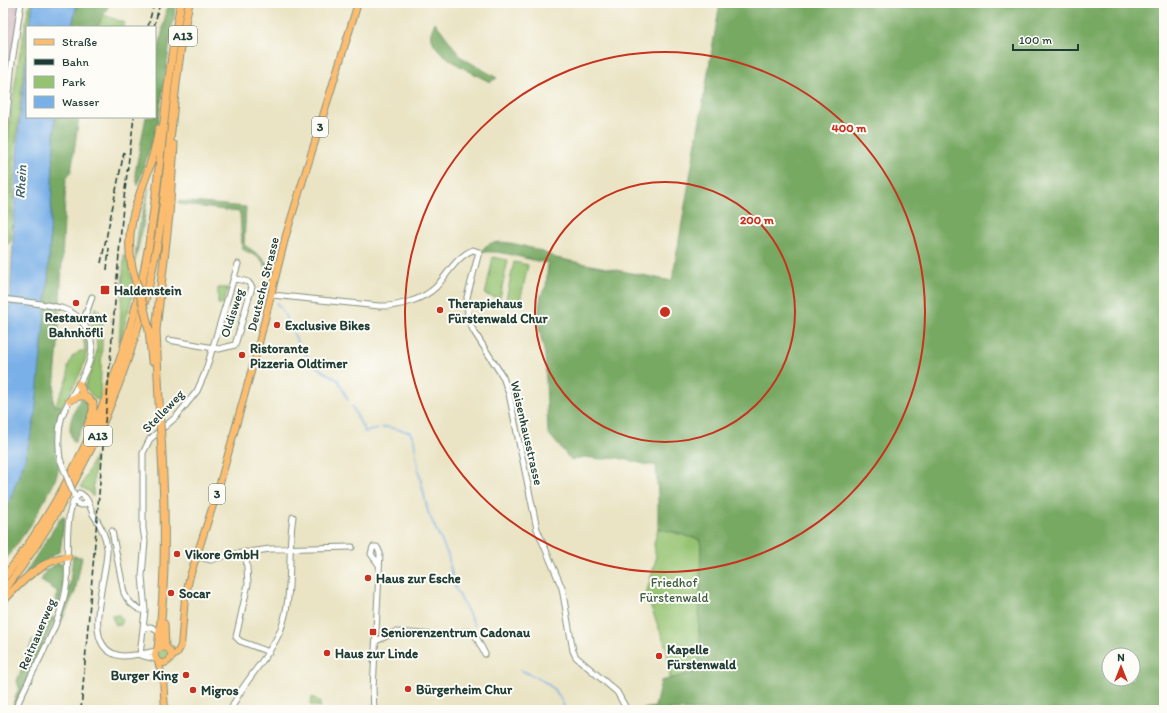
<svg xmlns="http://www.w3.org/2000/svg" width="1167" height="713" font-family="Itim,sans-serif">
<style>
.industrial{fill:#d2bdc5}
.green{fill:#95c371;stroke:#5a8052}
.forest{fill:#78a963;stroke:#4c734c;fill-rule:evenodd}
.water{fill:#7ab0e8;stroke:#4c768e}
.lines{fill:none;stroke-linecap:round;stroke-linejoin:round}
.stream{stroke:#7ab0e8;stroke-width:1.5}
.minor-casing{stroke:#84907c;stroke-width:7}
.major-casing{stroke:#84907c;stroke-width:8}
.highway-casing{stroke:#84907c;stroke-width:9}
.minor{stroke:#fff;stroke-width:5}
.major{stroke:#fcbd6f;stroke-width:6}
.highway{stroke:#fcbd6f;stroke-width:7}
.rail{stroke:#1f3d34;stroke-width:1.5;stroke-dasharray:6 3;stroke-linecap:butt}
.minor-bridge-casing{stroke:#84907c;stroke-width:7;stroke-linecap:butt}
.highway-bridge-casing{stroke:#84907c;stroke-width:9;stroke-linecap:butt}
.minor-bridge{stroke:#fff;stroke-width:5}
.highway-bridge{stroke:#fcbd6f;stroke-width:7}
.ring{fill:none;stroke:#c8321e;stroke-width:2}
.poi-dot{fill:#c8321e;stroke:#fdfcf7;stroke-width:1.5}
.labels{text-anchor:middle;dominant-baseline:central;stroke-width:4;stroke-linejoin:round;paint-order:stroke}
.shield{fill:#fdfcf7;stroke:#62766e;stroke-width:1}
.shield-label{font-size:12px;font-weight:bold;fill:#1f3d34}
.street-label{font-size:13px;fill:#1f3d34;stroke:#fdfcf7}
.poi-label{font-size:13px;font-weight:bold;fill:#1f3d34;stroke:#fdfcf7;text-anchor:start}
.park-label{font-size:13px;fill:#3c5e43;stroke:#fdfcf7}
.water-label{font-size:14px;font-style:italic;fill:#3a606a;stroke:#fdfcf7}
.centre{fill:#c8321e;stroke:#fdfcf7;stroke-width:2}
.ring-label{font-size:12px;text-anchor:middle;font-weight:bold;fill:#c8321e;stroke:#fdfcf7;stroke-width:4;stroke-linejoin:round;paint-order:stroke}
</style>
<rect width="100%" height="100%" fill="#fdfcf7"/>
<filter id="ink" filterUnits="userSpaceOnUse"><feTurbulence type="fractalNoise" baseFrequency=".025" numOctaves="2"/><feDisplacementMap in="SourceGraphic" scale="8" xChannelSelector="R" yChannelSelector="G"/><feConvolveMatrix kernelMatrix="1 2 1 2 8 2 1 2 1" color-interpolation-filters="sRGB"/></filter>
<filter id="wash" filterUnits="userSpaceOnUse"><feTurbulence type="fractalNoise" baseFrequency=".012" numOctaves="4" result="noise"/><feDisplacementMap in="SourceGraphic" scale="16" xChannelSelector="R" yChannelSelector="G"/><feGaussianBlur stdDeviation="0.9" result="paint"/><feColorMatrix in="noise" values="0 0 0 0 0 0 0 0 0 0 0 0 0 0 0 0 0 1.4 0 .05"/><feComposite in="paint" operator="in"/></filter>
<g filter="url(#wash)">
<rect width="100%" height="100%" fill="#eae4c5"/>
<path class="industrial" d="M3,3h19l-14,82h-5z"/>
<path class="green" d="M30,3h4l-5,24h-2v16l-12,106 -4,91 -2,4 -6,-6c0,-79 10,-159 27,-235z
M99,13l26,10 -1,4h-30z
M124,255l3,5 7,30 -15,56z
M493,257l15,3 -8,38 -15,-3z
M514,262l14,3 -8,37 -14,-3z
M218,288h10l-5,16h-5z
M3,306h5l-5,63z
M96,307l7,9 -3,82 -4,2 -11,-13c9,-26 19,-38 5,-65z
M79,326h3c14,30 -6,55 -20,80h-7l13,-28v-11l4,-10 8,-6h5l-2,-19z
M95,456l-2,41 -3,-5 -9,-5z
M658,528l43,12 -2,91 2,19 -5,22 -26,7 -3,-29 -21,-56 10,-35 -2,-15z
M118,614l5,6 -2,5h-5l-4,-8v-2l4,1z
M158 655a5 5 0 1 1 10 0a5 5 0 1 1-10 0Z
M312,697l7,4 2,6 -11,-2z"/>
<path class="forest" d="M77,3h33l-13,24h-25z
M168,3h8l-18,119 -20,64 -3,-13 11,-56h9v-49z
M720,3h444v707h-530l21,-3 6,-26 35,-9 5,-22 -2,-19 2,-91 -43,-12v-32l-2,-31h-8l-29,-7 -18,1 -17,-2 -13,3 -23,-27 -3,-78 -6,-27v-19l2,-14 5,-9 2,-23c-22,-3 -44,-13 -66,-11 5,-22 61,-1 74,6l116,23zM1109,655h24v24h-24z
M435,22l26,35 36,21 -7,4c-16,-8 -47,-23 -56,-38 -2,-3 -2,-9 -3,-12z
M55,117h24l-8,55 -5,6 -8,167 -5,55 2,6h7l-7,28 1,19 3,16 -6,16 -23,41 -27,37v-45l22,-59 23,-180z
M149,187l-6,40 -8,34 3,-30z
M179,201l67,6 -2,38c10,6 33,21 29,36 -7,-8 -5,-10 -9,-18 -5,-7 -15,-10 -22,-14l-2,-37 -61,-8z
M81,398l8,8 -1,11 -14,26c-9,-16 -1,-30 7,-45z
M62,516l3,2 -5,33 -36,24z
M73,556l9,1 -7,35 -14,30 -3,-1 12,-38z
M58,563l6,2 -1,25 -5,19h-3l2,-18 -16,-10 5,-11z
M52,616l3,3 -40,86 -2,-1 6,-16 -2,-7 16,-42 7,1z"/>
<path class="water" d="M33,3h44l-5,24h-42z
M27,54v63h28l-7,162 -13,138 -10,42 -22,59v-136l5,-40 10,-205z"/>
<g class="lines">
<path class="stream" d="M276,303l6,7 17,35 16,21 23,14 10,20
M352,406l13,26 13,-3
M382,428l5,-1 23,5 4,8 4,28 10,44 20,43 6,30 21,41
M520,670c20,8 40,17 45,40"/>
</g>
</g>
<g filter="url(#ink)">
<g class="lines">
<defs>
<path id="minor" d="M3,87l7,1
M3,158l9,-96 9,-59
M272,295l107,11c18,1 44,-6 57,-19 11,-12 21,-31 37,-37l6,2 -12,45 1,21 5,12 30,47 6,17 28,135 25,59 11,63 3,6 41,35 10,18
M3,299c20,3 42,4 61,10 9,3 16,9 21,17 21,31 -13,62 -23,90 -4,14 -4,28 -2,43
M82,321l2,-2 8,-22
M169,340l50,9 16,-4 17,-58 -4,-5 -14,-4
M79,493c10,4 10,13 14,21 7,11 13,21 14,34 2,27 -31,104 16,108 11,0 22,-3 33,-5
M75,500l3,4 3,1 4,-1 2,-4
M112,531l12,62c4,9 12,16 21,18
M246,552l2,32 -12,53 4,4 29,11
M236,554l34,-5 82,-2
M196,556l15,4 20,-6
M144,628l7,-1 8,5
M376,641l19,-9 42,3 36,-4 12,23
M140,655l5,-44 -3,-35 3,-35 -2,-13v-75l7,-14 26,-22 21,-26 8,-18 33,-109
M140,655l16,4
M15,710c17,-42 47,-83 52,-129 2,-17 -5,-81 14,-87
M231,710c12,-30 38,-51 50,-81 13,-35 6,-76 12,-112
M374,710l-1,-21 7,-136 -3,-6h-4l-2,7 8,11"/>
<path id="major" d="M155 655a8 8 0 1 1 16 0a8 8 0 1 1-16 0Z
M171,658l6,-5 4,-7 4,-48 5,-22 28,-86 40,-143 28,-112 72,-232
M158,662l5,16 2,32"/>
<path id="highway" d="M133,272c-14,-57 19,-91 26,-143
M149,330l3,31
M79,384l4,10 10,9v8l-5,14
M70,400l9,-4h6
M160,424l-4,-94 13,-115 5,-70
M3,579c74,-93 127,-218 146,-335 13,-80 16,-162 32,-241
M3,592c81,-108 136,-231 157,-364 11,-75 13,-151 29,-225
M3,601c17,-18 39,-42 65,-44
M164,624l1,23
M158,648c9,-70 7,-142 3,-212"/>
</defs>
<use href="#minor" class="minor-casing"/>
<use href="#major" class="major-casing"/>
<use href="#highway" class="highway-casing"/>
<use href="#minor" class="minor"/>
<use href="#major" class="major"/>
<use href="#highway" class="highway"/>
<path class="rail" d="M148,27l6,-24
M154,27l6,-24
M101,263l23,-111
M107,270l2,-22
M81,710l42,-504 11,-89"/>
<defs>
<path id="minor-bridge" d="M60,459l14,36"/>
<path id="highway-bridge" d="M133,272l11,36 5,22
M160,424l1,12"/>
</defs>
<use href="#minor-bridge" class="minor-bridge-casing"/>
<use href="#highway-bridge" class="highway-bridge-casing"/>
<use href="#minor-bridge" class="minor-bridge"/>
<use href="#highway-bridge" class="highway-bridge"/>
</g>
</g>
<g class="ring">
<circle cx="665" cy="312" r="130"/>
<circle cx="665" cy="312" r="260"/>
</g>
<g class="poi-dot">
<rect x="100" y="285" width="10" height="10" rx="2"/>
<circle cx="76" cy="303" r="4"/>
<circle cx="440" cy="310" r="4"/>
<circle cx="277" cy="325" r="4"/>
<circle cx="242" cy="355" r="4"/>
<circle cx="177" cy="554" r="4"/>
<circle cx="368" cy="578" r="4"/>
<circle cx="171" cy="593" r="4"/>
<rect x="369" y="628" width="8" height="8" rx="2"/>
<circle cx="327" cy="653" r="4"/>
<circle cx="659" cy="656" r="4"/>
<circle cx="186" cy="675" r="4"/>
<circle cx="408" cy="689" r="4"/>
<circle cx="193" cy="690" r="4"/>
</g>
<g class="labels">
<g class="shield">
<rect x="169" y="26" width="28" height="20" rx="3"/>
<rect x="312" y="117" width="16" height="20" rx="3"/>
<rect x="84" y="426" width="28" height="20" rx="3"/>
<rect x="209" y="484" width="16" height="20" rx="3"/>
</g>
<g class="shield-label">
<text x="183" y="36">A13</text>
<text x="320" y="127">3</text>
<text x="98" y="436">A13</text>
<text x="217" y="494">3</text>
</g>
<g class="street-label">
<text transform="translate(263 284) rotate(-76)">Deutsche Strasse</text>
<text transform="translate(232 313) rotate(-72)">Oldisweg</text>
<text transform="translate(163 411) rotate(-46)">Stelleweg</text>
<text transform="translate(527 433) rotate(77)">Waisenhausstrasse</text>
<text transform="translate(37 634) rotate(-67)">Reitnauerweg</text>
</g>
<g class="poi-label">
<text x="114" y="290">Haldenstein</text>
<text x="448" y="303">Therapiehaus<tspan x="448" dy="15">Fürstenwald Chur</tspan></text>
<text x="76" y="317" text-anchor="middle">Restaurant<tspan x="76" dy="15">Bahnhöfli</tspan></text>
<text x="285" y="325">Exclusive Bikes</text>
<text x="250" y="348">Ristorante<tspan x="250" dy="15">Pizzeria Oldtimer</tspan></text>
<text x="185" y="554">Vikore GmbH</text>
<text x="376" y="578">Haus zur Esche</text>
<text x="179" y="593">Socar</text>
<text x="381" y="632">Seniorenzentrum Cadonau</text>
<text x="667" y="649">Kapelle<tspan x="667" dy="15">Fürstenwald</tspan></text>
<text x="335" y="653">Haus zur Linde</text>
<text x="178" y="675" text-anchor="end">Burger King</text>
<text x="416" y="689">Bürgerheim Chur</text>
<text x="201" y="690">Migros</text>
</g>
<g class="park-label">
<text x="674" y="582">Friedhof<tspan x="674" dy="15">Fürstenwald</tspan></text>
</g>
<g class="water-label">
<text transform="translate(21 182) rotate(-87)">Rhein</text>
</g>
</g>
<circle cx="665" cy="312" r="6" class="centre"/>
<g class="ring-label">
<text x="849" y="132">400 m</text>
<text x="757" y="224">200 m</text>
</g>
<rect width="1167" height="713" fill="none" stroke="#fdfcf7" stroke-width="16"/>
<rect x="26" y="26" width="130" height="92" fill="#fdfcf7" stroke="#a4b0a9"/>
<rect x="34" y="39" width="20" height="6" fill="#fcbd6f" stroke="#a4b0a9"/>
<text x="62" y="46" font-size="12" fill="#1f3d34">Straße</text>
<rect x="34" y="59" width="20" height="6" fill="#1f3d34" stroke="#a4b0a9"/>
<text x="62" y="66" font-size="12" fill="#1f3d34">Bahn</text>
<rect x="34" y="76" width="20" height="12" fill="#95c371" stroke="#a4b0a9"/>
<text x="62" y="86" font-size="12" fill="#1f3d34">Park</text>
<rect x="34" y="96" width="20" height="12" fill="#7ab0e8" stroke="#a4b0a9"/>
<text x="62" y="106" font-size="12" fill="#1f3d34">Wasser</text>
<g transform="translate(1121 667)"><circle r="19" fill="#fdfcf7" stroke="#a4b0a9"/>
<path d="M0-3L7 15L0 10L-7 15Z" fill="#c8321e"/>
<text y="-6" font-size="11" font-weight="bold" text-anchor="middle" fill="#1f3d34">N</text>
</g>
<path d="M1013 44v6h65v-6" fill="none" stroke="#1f3d34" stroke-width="2"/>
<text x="1019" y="44" font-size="12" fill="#1f3d34" stroke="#fdfcf7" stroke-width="3" paint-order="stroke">100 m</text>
</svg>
